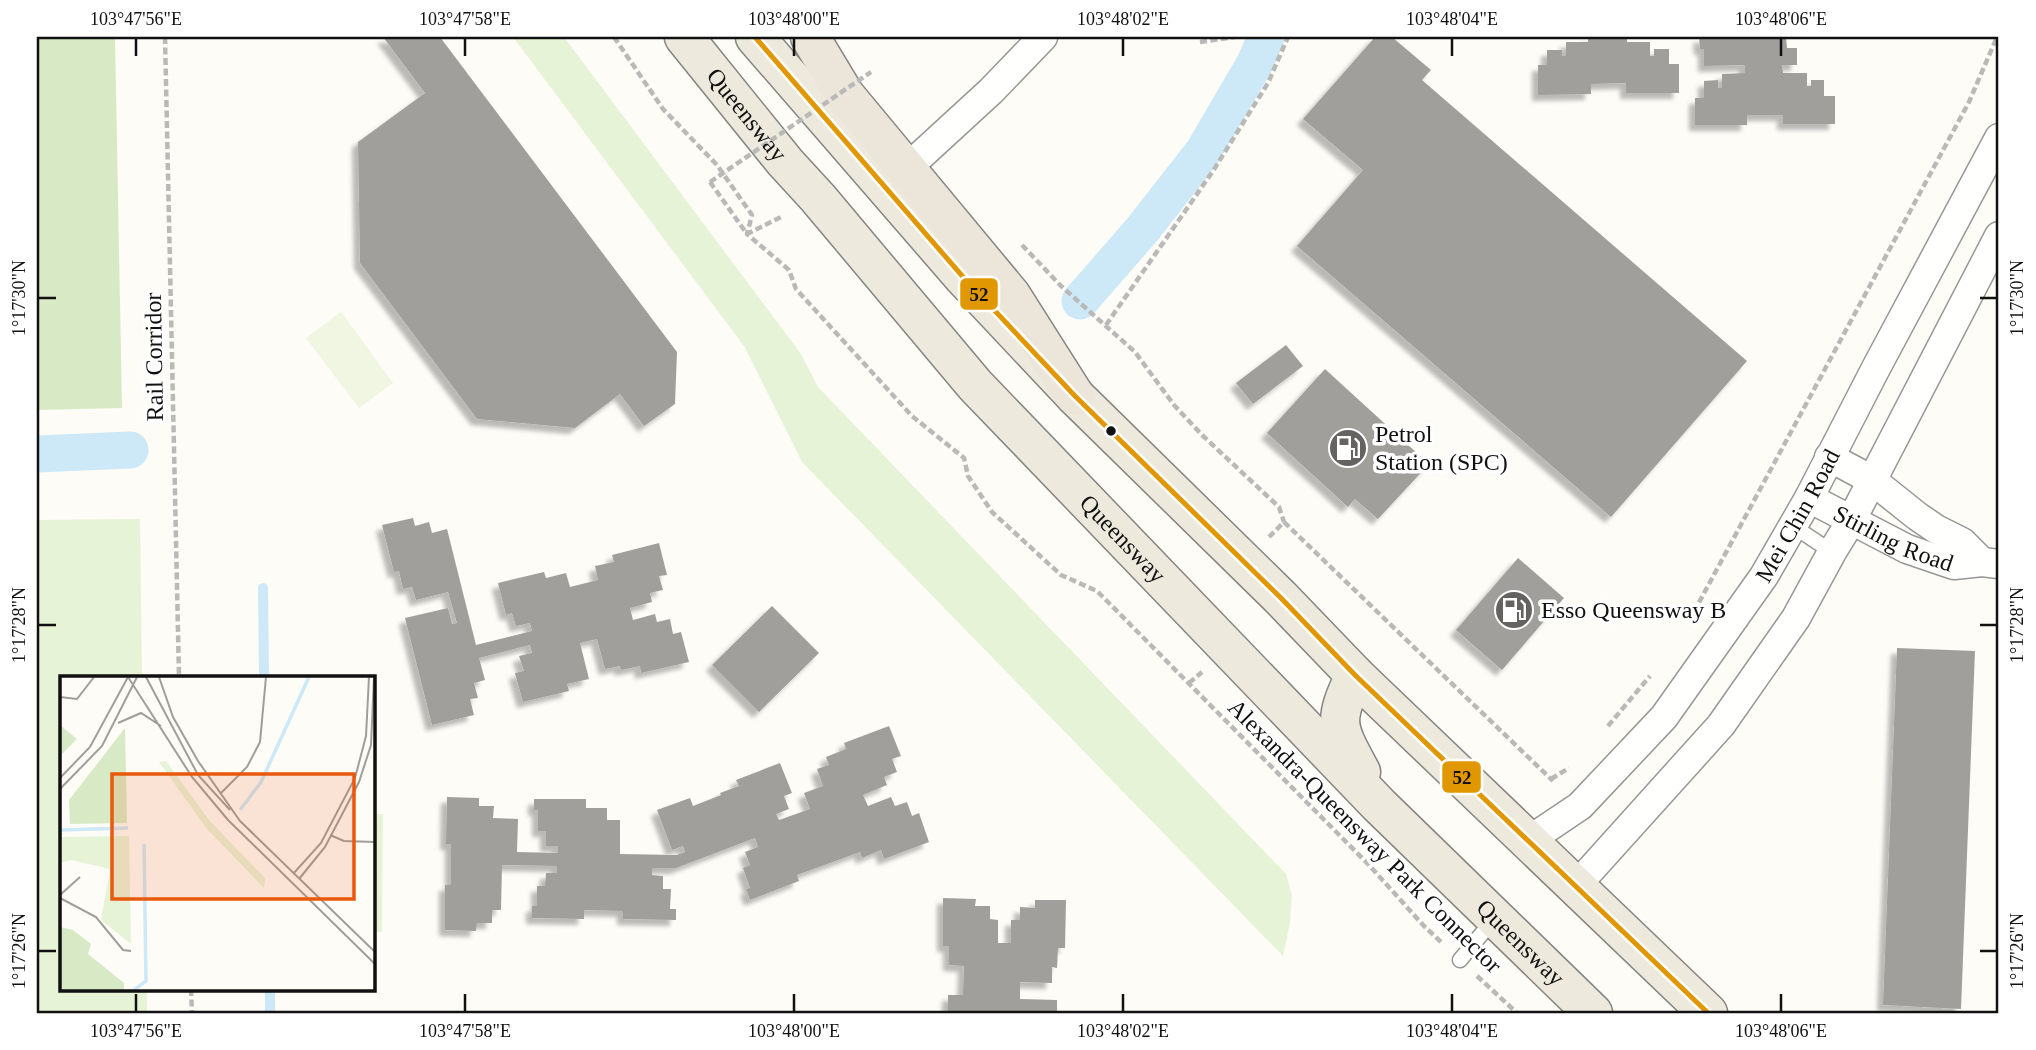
<svg xmlns="http://www.w3.org/2000/svg" width="2036" height="1050" font-family="Georgia,serif">
<style>
.green{fill:#e7f3d7}
.forest{fill:#d8eac5}
.pitch{fill:#f0f6e1}
.lines{fill:none;stroke-linecap:round;stroke-linejoin:round}
.stream{stroke:#cde8f7;stroke-width:10}
.canal{stroke:#cde8f7;stroke-width:37}
.building{fill:#a19f9c;filter:url(#shadow)}
.service-casing{stroke:#979795;stroke-width:17}
.minor-casing{stroke:#979795;stroke-width:31}
.primary-casing{stroke:#858482;stroke-width:41}
.trunk-casing{stroke:#858482;stroke-width:41}
.path{stroke:#b9b9b8;stroke-width:4.5;stroke-dasharray:7 3.5;stroke-linecap:butt}
.service{stroke:#fffffe;stroke-width:14}
.minor{stroke:#fffffe;stroke-width:28}
.primary{stroke:#ede9dc;stroke-width:38}
.trunk{stroke:#ece5da;stroke-width:38}
.path-bridge{stroke:#b9b9b8;stroke-width:4.5;stroke-dasharray:7 3.5;stroke-linecap:butt}
.bus-1-casing{stroke:#fff;stroke-width:10}
.bus-1{stroke:#e09702;stroke-width:5}
.ticks{fill:none;stroke:#111;stroke-width:2.5}
.bus-dot{fill:#111;stroke:#fff;stroke-width:2.5}
.labels{text-anchor:middle;dominant-baseline:central;stroke-width:7;stroke-linejoin:round;paint-order:stroke}
.street-label{font-size:24px;fill:#111;stroke:#fff}
.poi-label{font-size:24px;fill:#111;stroke:#fff;text-anchor:start}
.inset-river{fill:none;stroke:#cde8f7;stroke-width:3.5}
.inset-road{fill:none;stroke:#9f9e9b;stroke-width:2}
.view{fill:#e8590c;fill-opacity:0.15;stroke:#e8590c;stroke-width:3.5}
.inset-edge{fill:none;stroke:#111;stroke-width:3.5}
.line-badge{stroke:#fff;stroke-width:2.5}
.pale-badge-label{font-size:19px;text-anchor:middle;font-weight:bold;fill:#111}
.neatline{fill:none;stroke:#111;stroke-width:2.5}
.ticks-label{font-size:18px;text-anchor:middle;fill:#111}
</style>
<defs>
<filter id="shadow"><feDropShadow dx="-6" dy="6" stdDeviation="2" flood-color="#0004"/></filter>
</defs>
<rect width="100%" height="100%" fill="#fdfcf7"/>
<path class="green" d="M513,37h51l237,317 17,33 468,487 6,21 -2,28 -7,33 -481,-494 -58,-116z
M140,519l2,158h-81v312h86v24h-110v-493z
M373,814h10l-1,118h-9z"/>
<path class="forest" d="M37,37h78l7,371 -85,2z"/>
<path class="pitch" d="M341,312l52,71 -34,25 -53,-70z"/>
<g class="lines">
<path class="stream" d="M263,588l1,89
M270,989v24"/>
<path class="canal" d="M1080,301l62,-71 61,-78 52,-89 11,-26
M37,454l93,-4"/>
</g>
<path class="building" d="M383,37h57l237,315 -2,52 -31,22 -24,-32 -45,34 -98,-9 -117,-156 -2,-121 67,-49z
M1375,37h17l39,33 -9,10 325,281 -136,156 -314,-271 66,-76 -60,-51z
M1588,37h39v5h23v14h4v-7h15v15h10v29h-53v-10l-35,1v10l-53,1v-30h9v-15h15v6h4v-14h22z
M1699,37h87l1,11h10v17h-15l1,8h24v13h4v-6h13v16h11v28h-52v-9h-36v10h-52v-27h9v-17l14,-1v8h4v-14l23,-1v-8l-41,1v-17h-4z
M1286,345l17,21 -50,38 -17,-21z
M1325,369l104,95 -51,55 -23,-20 -7,8 -81,-74z
M413,518l2,8 14,-4 3,11 15,-4 29,116 56,-14 -2,-8 -14,3 -4,-13 -6,2 -8,-32 46,-11 2,6 20,-5 4,14 28,-7 -3,-14 19,-4 -2,-7 47,-12 8,32 -8,1 4,14 -13,3 2,9 -22,6 3,12 22,-6 2,8 13,-3 3,15 8,-2 8,30 -48,11 -1,-7 -19,4 -1,-4 -15,3 -8,-30 -17,4 9,36 -22,5 2,7 -46,11 -8,-29 9,-2 -5,-15 13,-3 -2,-8 -51,13 6,22 -11,3 4,15 -8,1 4,16 -42,10 -27,-107 43,-10 4,16 5,-1 -9,-31 -32,8 -4,-13 -9,2 -4,-18 -5,1 -12,-47z
M1518,558l46,40 -62,72 -46,-40z
M772,606l47,47 -60,59 -47,-47z
M1897,648l78,3 -14,358 -78,-4z
M889,726l12,30 -9,3 5,13 -13,5 3,8 -24,10 5,11 23,-9 4,9 12,-4 5,14 7,-3 10,29 -45,17 -3,-9 -19,8 -2,-6 -63,23 2,6 -49,19 -4,-11 4,-1 -7,-20 7,-3 -5,-13 13,-5 -3,-9 -79,30h-24v7l11,1v13h8l-1,20h6v11l-53,-1v-8l-39,-1v9l-52,-1v-12h5v-20h8l1,-13h11v-7l-55,-1 -1,45h-9v13h-15l-1,8 -31,-1v-45h6v-41h-5l1,-47 32,1v8h15l-1,12 25,1 -1,33 41,1v-7h-12v-15h-8v-21h-4v-11h52v9h21v12h13v34l57,1 8,-3 -2,-6 -11,4 -15,-40 33,-12 3,8 28,-11 -1,-2 19,-7 -3,-6 44,-17 12,30 -8,3 5,13 -13,5 3,6 31,-11 -6,-16 19,-7 -6,-17 12,-4 -3,-8 20,-8 -2,-6z
M943,898l33,1 -1,7h15v13l8,1v23h13v-23h9v-13l15,1v-8h31l-1,48h-7l-1,20 -5,-1v16l-32,-1v17l37,1v13h-109v-18h15l1,-29 -15,-1v-19h-6z"/>
<g class="lines">
<defs>
<path id="service" d="M1793,526l39,26
M1460,960l34,-41"/>
<g id="minor">
<path d="M906,169l85,-78 52,-54"/>
<path d="M1829,457l43,23 45,36 19,13 26,13 20,20"/>
<path id="s1" d="M1809,498l98,51 47,16 28,-3 17,2"/>
<path id="s2" d="M1528,841l52,-35 84,-89 100,-141 45,-78 67,-130 123,-230"/>
<path d="M1576,886l145,-161 75,-107 36,-66 19,-31 148,-285"/>
</g>
<g id="primary">
<path id="s3" d="M684,37l101,125 33,36 157,187 404,420 214,208"/>
<path d="M755,37l209,241 111,118 205,201 75,78 353,338"/>
<path d="M1355,675c-23,48 -18,52 6,97"/>
</g>
<path id="trunk" d="M810,37l35,58 166,200 64,101"/>
</defs>
<use href="#service" class="service-casing"/>
<use href="#minor" class="minor-casing"/>
<use href="#primary" class="primary-casing"/>
<use href="#trunk" class="trunk-casing"/>
<path class="path" d="M165,37l14,640
M614,37l49,72 54,56 35,50 -5,19 42,36 7,19 116,127 52,42 4,18 24,36 69,63 36,16 272,274 54,60 19,18
M1200,42l35,-5
M710,182l37,52 36,-18
M1022,245l39,41 74,66 39,53 28,30 77,72 5,15
M1106,325l107,-154 55,-88 20,-46
M1284,522l269,259
M1269,537l15,-15
M1689,621l280,-519 28,-65
M1189,683l13,-11
M1608,726l42,-50
M1551,779l18,-11
M1477,976l40,37
M191,989l1,24"/>
<use href="#service" class="service"/>
<use href="#minor" class="minor"/>
<use href="#primary" class="primary"/>
<use href="#trunk" class="trunk"/>
<path class="path-bridge" d="M710,182l161,-110"/>
<defs>
<path id="bus-1" d="M755,37l209,241 111,118 205,201 75,78 353,338"/>
</defs>
<use href="#bus-1" class="bus-1-casing"/>
<use href="#bus-1" class="bus-1"/>
</g>
<path class="ticks" d="M136,38v18M465,38v18M794,38v18M1123,38v18M1452,38v18M1781,38v18M38,298h18M1980,298h17M38,625h18M1980,625h17M38,951h18M1980,951h17M136,994v18M465,994v18M794,994v18M1123,994v18M1452,994v18M1781,994v18"/>
<defs>
<symbol id="fuel-disc" viewBox="-11 -11 22 22"><circle r="9.5" fill="#646362" stroke="#fff"/><path d="M-5.5-6h7V0h2V4h1.3V-2.5L3-4.5l.8-.8L6-3V5H2.5V1h-1V6h-7ZM-4.2-4.7v3.2H.2V-4.7Z" fill="#fff"/></symbol>
</defs>
<g fill-rule="evenodd">
<use href="#fuel-disc" x="1326" y="426" width="44" height="44"/>
<use href="#fuel-disc" x="1492" y="588" width="44" height="44"/>
</g>
<circle class="bus-dot" cx="1111" cy="431" r="6"/>
<g class="labels">
<g class="street-label">
<text stroke="none"><textPath href="#s3" startOffset="100">Queensway</textPath></text>
<text transform="translate(154 357) rotate(-91)">Rail Corridor</text>
<text stroke="none"><textPath href="#s2" startOffset="427">Mei Chin Road</textPath></text>
<text stroke="none"><textPath href="#s1" startOffset="94">Stirling Road</textPath></text>
<text stroke="none"><textPath href="#s3" startOffset="667">Queensway</textPath></text>
<text transform="translate(1365 836) rotate(45)">Alexandra-Queensway Park Connector</text>
<text stroke="none"><textPath href="#s3" startOffset="1234">Queensway</textPath></text>
</g>
<g class="poi-label">
<text x="1375" y="434">Petrol<tspan x="1375" dy="28">Station (SPC)</tspan></text>
<text x="1541" y="610">Esso Queensway B</text>
</g>
</g>
<g transform="translate(60 676)">
<rect width="315" height="315" fill="#fdfcf7"/>
<path d="M106,85l43,59 56,58 -1,10 -57,-59 -48,-67zM69,160l2,108 -30,-24 9,-51 -39,-9 -11,3v-26z" fill="#e7f3d7"/>
<path d="M0,49l17,14 -17,17zM65,52l2,95 -57,1 -1,-24zM0,251l13,3 18,14 -3,10 36,29v7h-64z" fill="#d8eac5"/>
<path class="inset-river" d="M180,134l21,-28 48,-105M0,154l68,-2M74,314l12,-9 -2,-137"/>
<path class="inset-road" d="M68,1l64,100 36,43 147,144M86,1l52,98 32,35M99,1l14,40 25,44 42,60M0,21l17,2 17,-22M58,47l23,-10 20,13M0,102l30,-31 38,-70M0,113l42,-43 35,-69M160,118l27,-27 13,-25 6,-65M179,144l136,132M270,159l14,6 31,1M233,198l28,-31 34,-65 11,-42 3,-59M239,203l26,-32 34,-65 12,-37 3,-68M0,219l20,-18M0,222l36,19 27,33 8,1"/>
<path class="view" d="M52,98h242v125h-242z"/>
<rect width="315" height="315" class="inset-edge"/>
</g>
<g class="line-badge">
<rect x="959" y="277" width="40" height="34" rx="7" fill="#e09702"/>
<rect x="1441" y="760" width="41" height="34" rx="7" fill="#e09702"/>
</g>
<g class="pale-badge-label">
<text x="979" y="301">52</text>
<text x="1462" y="784">52</text>
</g>
<rect width="2036" height="1050" fill="none" stroke="#ffffff" stroke-width="77"/>
<rect x="38" y="38" width="1959" height="974" class="neatline"/>
<g class="ticks-label">
<text x="136" y="25">103°47'56"E</text>
<text x="465" y="25">103°47'58"E</text>
<text x="794" y="25">103°48'00"E</text>
<text x="1123" y="25">103°48'02"E</text>
<text x="1452" y="25">103°48'04"E</text>
<text x="1781" y="25">103°48'06"E</text>
<text transform="translate(19 298) rotate(-90)" y="6">1°17'30"N</text>
<text transform="translate(2017 298) rotate(-90)" y="6">1°17'30"N</text>
<text transform="translate(19 625) rotate(-90)" y="6">1°17'28"N</text>
<text transform="translate(2017 625) rotate(-90)" y="6">1°17'28"N</text>
<text transform="translate(19 951) rotate(-90)" y="6">1°17'26"N</text>
<text transform="translate(2017 951) rotate(-90)" y="6">1°17'26"N</text>
<text x="136" y="1037">103°47'56"E</text>
<text x="465" y="1037">103°47'58"E</text>
<text x="794" y="1037">103°48'00"E</text>
<text x="1123" y="1037">103°48'02"E</text>
<text x="1452" y="1037">103°48'04"E</text>
<text x="1781" y="1037">103°48'06"E</text>
</g>
</svg>
